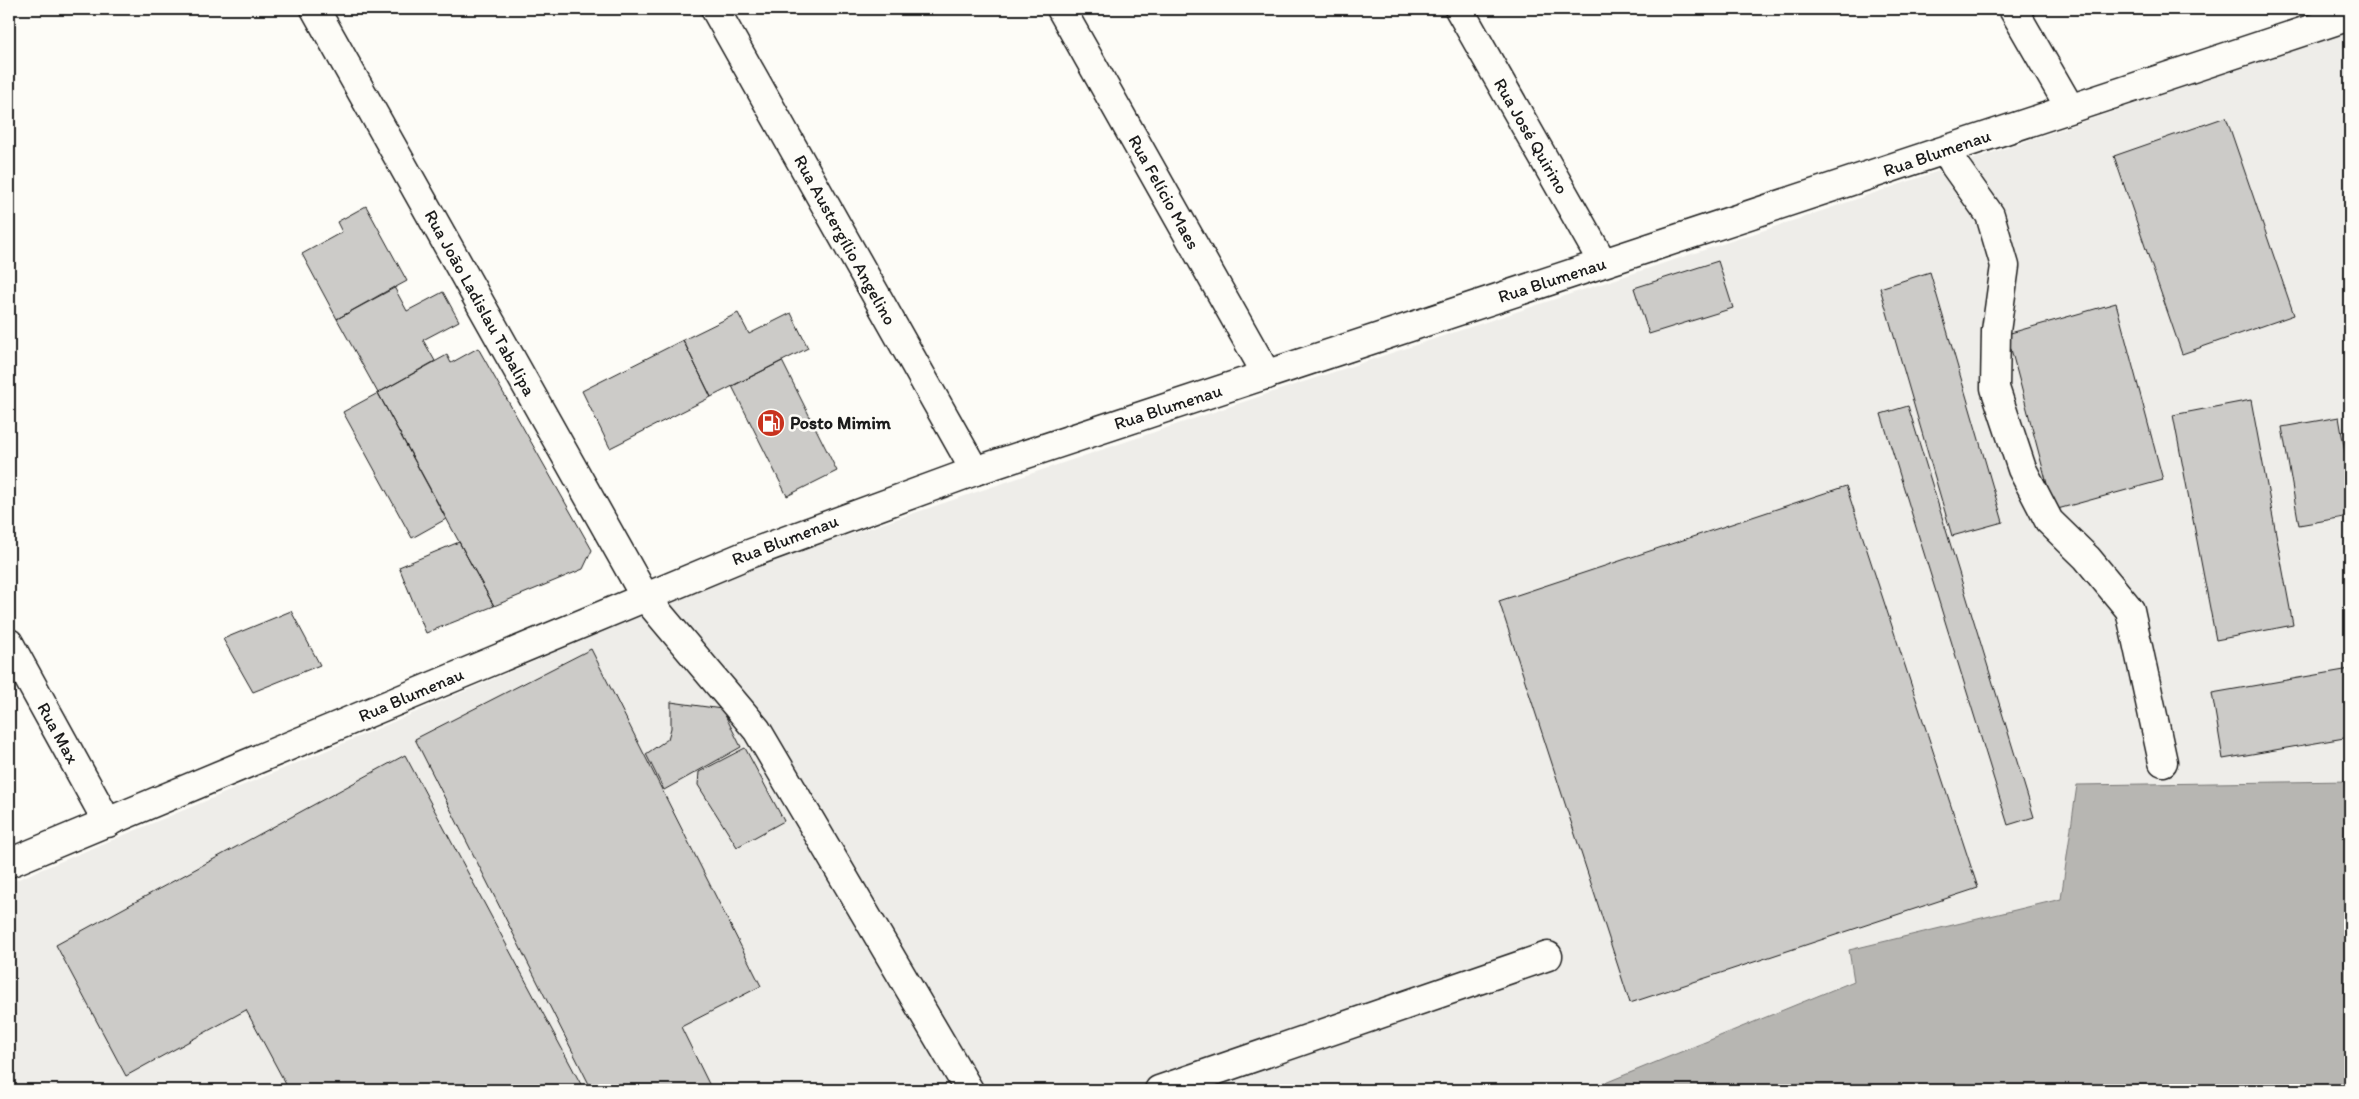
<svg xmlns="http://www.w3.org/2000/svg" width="2359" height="1099" font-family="Itim,sans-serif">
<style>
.built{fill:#eeede9}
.water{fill:#b7b6b2;stroke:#797876}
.building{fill:#cccbc8;stroke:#1c1c1c}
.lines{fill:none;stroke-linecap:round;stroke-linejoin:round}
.minor-casing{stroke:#1c1c1c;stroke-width:31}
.major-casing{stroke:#1c1c1c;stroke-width:31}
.minor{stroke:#fdfcf7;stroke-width:28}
.major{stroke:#fdfcf7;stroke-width:28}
.labels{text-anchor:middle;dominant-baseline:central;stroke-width:5;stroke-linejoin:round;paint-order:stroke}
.street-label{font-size:18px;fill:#1c1c1c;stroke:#fdfcf7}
.poi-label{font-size:18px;font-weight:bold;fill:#1c1c1c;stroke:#fdfcf7;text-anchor:start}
</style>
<rect width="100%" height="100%" fill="#fdfcf7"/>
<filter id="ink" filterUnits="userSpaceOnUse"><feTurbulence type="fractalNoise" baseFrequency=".02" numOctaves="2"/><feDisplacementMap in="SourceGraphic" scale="10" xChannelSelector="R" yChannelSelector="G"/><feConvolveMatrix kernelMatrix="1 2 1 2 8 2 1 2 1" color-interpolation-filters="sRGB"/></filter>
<g filter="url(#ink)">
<path class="built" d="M2350,31v750l-273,4 -16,114 -212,51 5,30 -266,110h-1579v-207l300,-125 448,-192 519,-175 525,-173z"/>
<path class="water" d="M2350,781v309h-762l266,-109 -5,-31 212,-51 16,-114z"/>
<path class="building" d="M2226,117l68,198 -112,39 -68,-198z
M366,206l41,75 -70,38 -35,-65 40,-22 -5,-10z
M1718,261l15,47 -84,26 -15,-46z
M1930,272l73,250 -51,14 -72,-248z
M394,287l13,24 36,-19 16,29 -36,19 12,21 -57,32 -41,-74z
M2116,303l47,177 -109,30 -47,-176z
M738,313l11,21 42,-21 17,35 -97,49 -28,-57z
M683,340l28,57 -101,51 -28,-57z
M478,348l114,202 -9,19 -89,37 -116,-213 69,-38 4,8z
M782,361l55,110 -50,25 -55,-110z
M378,393l68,126 -34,19 -69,-126z
M2251,400l42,225 -77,15 -43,-225z
M1908,406l126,411 -26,8 -127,-411z
M2339,417l11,65v34l-51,9 -17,-98z
M1846,486l132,402 -348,115 -131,-402z
M459,542l35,64 -68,27 -27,-66z
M291,611l29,54 -67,27 -30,-53z
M591,649l170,337 -80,41 31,63h-120l-177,-351z
M2350,669v68l-127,22 -11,-66z
M671,702l51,7 19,38 -77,43 -18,-36 22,-15 3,-11z
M745,748l39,73 -47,26 -39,-62 1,-13z
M405,755l179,335h-295l-43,-80 -120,66 -70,-131z"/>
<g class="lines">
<defs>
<path id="minor" d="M315,9l330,588 112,133 212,360
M715,9l260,462
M1061,9l206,366
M1947,150l8,16 35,49 15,51 -9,65 -1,57 27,81 27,52 38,37 43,52 33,152
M9,643l99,180
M1159,1090l389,-134"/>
<path id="major" d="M1459,9l144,254
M2013,9l57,99
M9,863l740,-309 226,-83 1375,-455"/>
</defs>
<use href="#minor" class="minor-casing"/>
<use href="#major" class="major-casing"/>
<use href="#minor" class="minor"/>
<use href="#major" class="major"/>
</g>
</g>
<defs>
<symbol id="fuel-disc" viewBox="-11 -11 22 22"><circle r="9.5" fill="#c8321e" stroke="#fdfcf7"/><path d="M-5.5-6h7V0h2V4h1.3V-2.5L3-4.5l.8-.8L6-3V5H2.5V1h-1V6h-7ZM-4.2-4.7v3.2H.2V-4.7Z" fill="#fff"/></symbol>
</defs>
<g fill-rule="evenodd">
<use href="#fuel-disc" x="755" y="407" width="32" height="32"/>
</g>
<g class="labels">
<g class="street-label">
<text transform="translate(1531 136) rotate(60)">Rua José Quirino</text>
<text transform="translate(1937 153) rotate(-19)">Rua Blumenau</text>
<text transform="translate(1164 192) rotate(61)">Rua Felício Maes</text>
<text transform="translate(845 240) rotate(61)">Rua Austergílio Angelino</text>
<text transform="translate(1552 280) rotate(-18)">Rua Blumenau</text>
<text transform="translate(480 303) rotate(61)">Rua João Ladislau Tabalipa</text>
<text transform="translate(1168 407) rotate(-18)">Rua Blumenau</text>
<text transform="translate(785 540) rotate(-21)">Rua Blumenau</text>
<text transform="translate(411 695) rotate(-23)">Rua Blumenau</text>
<text transform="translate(58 733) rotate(61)">Rua Max</text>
</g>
<g class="poi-label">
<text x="790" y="423">Posto Mimim</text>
</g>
</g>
<rect width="2359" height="1099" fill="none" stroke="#fdfcf7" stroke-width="30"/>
<rect x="15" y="15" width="2329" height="1069" fill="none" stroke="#1c1c1c" stroke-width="2" filter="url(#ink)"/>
</svg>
